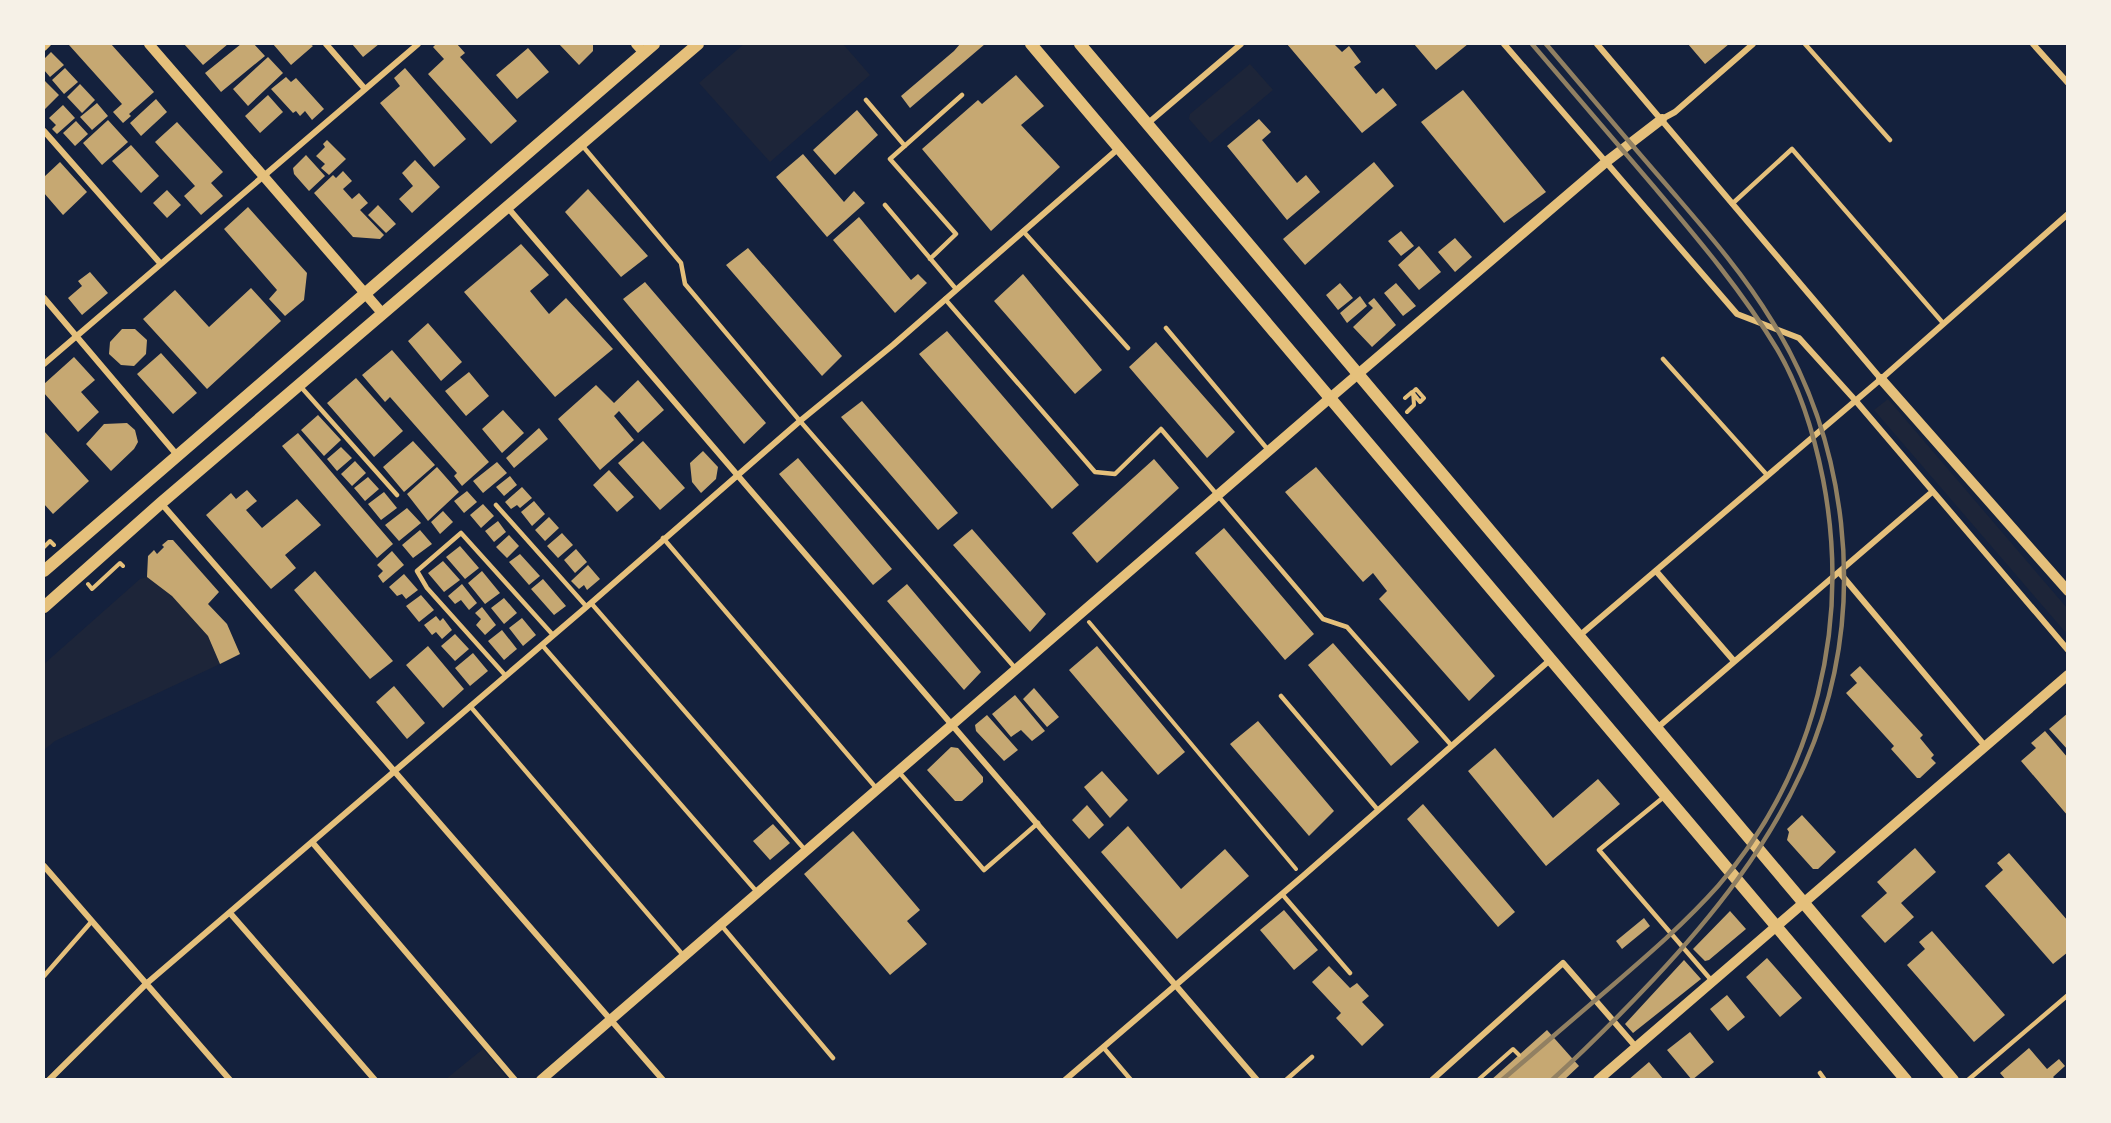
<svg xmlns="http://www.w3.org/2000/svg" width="2111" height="1123" font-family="Inter,sans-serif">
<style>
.green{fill:#1d2539}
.building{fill:#c6a872}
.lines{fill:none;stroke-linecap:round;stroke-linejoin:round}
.path{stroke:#e5c07b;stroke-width:4}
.service{stroke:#e5c07b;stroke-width:4.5}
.minor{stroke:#e5c07b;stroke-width:6}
.tertiary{stroke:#e5c07b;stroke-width:10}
.secondary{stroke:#e5c07b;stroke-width:12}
.rail{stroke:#918062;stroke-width:4.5}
</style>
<rect width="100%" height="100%" fill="#14213d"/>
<path class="green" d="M744,44h99l27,31 -100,87 -71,-79z
M1250,64l23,26 -63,53 -21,-24 1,-5z
M1888,399l179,209v26l-193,-224z
M147,577l25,19 36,40 12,28 -165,77 -11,9v-86l96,-85z
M483,1049l25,30h-62z"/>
<path class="building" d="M71,44h40l43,48 -25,22 2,2 -8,7 -10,-11 9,-8 -53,-59z
M184,44h44l-25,21z
M241,44h13l11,12 -44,36 -16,-19z
M273,44h37l3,2 -22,19z
M352,44h27l-16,13z
M436,44h21l8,9 -5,4 57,64 -26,23 -63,-70 16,-15 -11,-12z
M559,44h34v7l-14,14z
M960,44h25l-75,64 -9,-12 53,-45z
M1287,44h47l8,8 7,-6 12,16 -7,5 22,27 7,-6 14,17 -35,28z
M1414,44h54l-32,26z
M1688,44h41l-24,20z
M528,48l21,24 -32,27 -21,-24z
M51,52l13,13 -14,12 -6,-7v-11z
M268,57l15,16 -35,33 -15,-17z
M65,68l13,14 -14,12 -12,-14z
M405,68l61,71 -32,28 -54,-64 20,-17 -6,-8z
M1016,75l28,31 -23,19 39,42 -69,64 -69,-82 56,-49 4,4z
M286,77l5,5 5,-4 28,31 -12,11 -7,-9 -5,5 -4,-5 -3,2 -22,-24z
M45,81l14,14 -15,15v-27z
M80,84l15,16 -13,13 -15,-16z
M1463,90l83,102 -42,31 -83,-101z
M268,95l15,17 -23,21 -15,-17z
M156,99l11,13 -26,24 -11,-13z
M97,103l11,13 -16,14 -12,-13z
M63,105l12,13 -18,16 -5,-5 4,-4 -7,-7z
M857,110l21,25 -43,40 -22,-25z
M1259,119l12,13 -9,8 35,43 9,-8 14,17 -33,28 -60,-74z
M108,120l20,22 -26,23 -19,-22z
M76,121l12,13 -13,12 -12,-13z
M177,122l46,50 -12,11 12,13 -22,19 -17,-19 11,-10 -40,-44z
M327,140l19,19 -17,16 -8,-7 4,-4 -9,-8 9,-9 -2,-3z
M131,145l28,31 -18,17 -29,-32z
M803,154l41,48 10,-11 11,12 -38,34 -51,-60z
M306,155l19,21 -16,15 -15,-17 -1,-6z
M415,160l25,27 -28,26 -13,-14 14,-13 -11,-13z
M60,162l27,30 -24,23 -19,-22v-16z
M1374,162l20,24 -89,79 -22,-26z
M343,171l9,10 -9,8 9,10 7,-6 9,10 -8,7 24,25 -4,4 -27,-2 -39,-44 19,-18 3,3z
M588,189l60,67 -27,21 -56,-65z
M167,190l14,15 -14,13 -14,-15z
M378,205l18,19 -10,9 -18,-18z
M248,207l59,66 -3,27 -19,16 -16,-17 8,-9 -53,-61z
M859,217l52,63 7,-6 9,9 -32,30 -62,-73z
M1401,231l13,15 -13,10 -13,-15z
M1455,238l17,19 -17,15 -17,-20z
M521,244l28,31 -19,16 19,23 17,-16 47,51 -58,48 -91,-105z
M1419,246l22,26 -22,18 -21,-25z
M748,248l94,108 -20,20 -96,-111z
M90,272l18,21 -26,22 -14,-17 14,-12 -4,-5z
M1023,274l79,96 -27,24 -81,-93z
M645,282l121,141 -22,21 -121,-145z
M1340,283l13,15 -15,12 -12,-15z
M1396,283l20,23 -13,10 -19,-23z
M251,288l30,33 -74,68 -64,-70 32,-29 34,37z
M1360,296l7,10 -20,17 -7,-10z
M1374,298l22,27 -24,22 -19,-20 20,-19 -5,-5z
M428,323l34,39 -21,19 -33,-40z
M122,329h13l12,11 -1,14 -12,12 -13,-1 -12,-11 1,-12z
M947,331l132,154 -27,24 -133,-155z
M1156,342l79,90 -28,26 -78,-91z
M392,350l97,112 -27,24 -8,-10 3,-3 -67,-76 -5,5 -23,-27z
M161,353l36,40 -24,21 -36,-40z
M74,357l21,23 -14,12 18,20 -21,20 -34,-39v-9z
M469,372l20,24 -23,20 -21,-25z
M356,378l47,53 -29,26 -47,-54z
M638,380l26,30 -26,23 -19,-22 -5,5 20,24 -34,30 -42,-51 38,-34 18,18z
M862,401l96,112 -20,17 -97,-113z
M503,410l21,23 -22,20 -20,-24z
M318,415l23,25 -17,16 -23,-26z
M127,423l8,7 3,12 -4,7 -23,22 -25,-27 18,-20z
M539,428l9,11 -34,29 -8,-10z
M44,431l45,50 -36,33 -9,-10z
M298,433l95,111 -16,14 -95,-112z
M413,441l22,24 -31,27 -21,-25z
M643,441l42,47 -25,22 -42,-47z
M341,447l11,11 -15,13 -10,-12z
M703,451l15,16 -2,12 -15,14 -9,-11 -2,-19z
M798,458l94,111 -19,16 -94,-111z
M1154,459l25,29 -82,75 -25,-30z
M355,461l11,12 -14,13 -11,-12z
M497,462l10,11 -24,20 -10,-12z
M437,467l22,25 -31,29 -21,-27z
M1316,467l179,209 -26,25 -90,-102 8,-8 -14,-18 -10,9 -78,-90z
M609,470l25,27 -17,15 -24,-27z
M510,476l7,9 -13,11 -8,-9z
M368,477l11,12 -14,12 -11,-13z
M522,487l10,11 -12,10 -3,-3 -6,4 -6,-7z
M247,490l10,11 -11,9 16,18 35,-29 24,26 -36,30 11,13 -25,21 -65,-74 25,-22 5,6z
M467,491l10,11 -13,11 -10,-12z
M384,492l13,16 -16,12 -13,-16z
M534,501l11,13 -13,12 -11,-14z
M483,504l11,12 -13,12 -11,-13z
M407,508l14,15 -22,18 -14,-16z
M443,511l10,11 -13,12 -9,-12z
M549,517l10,11 -14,13 -10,-11z
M498,521l8,11 -12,10 -9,-11z
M1224,528l90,106 -29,26 -90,-107z
M972,529l74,85 -16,18 -77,-87z
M420,530l12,14 -19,14 -11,-13z
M562,533l11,12 -15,13 -11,-12z
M509,535l10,11 -12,12 -11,-11z
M168,540h5l46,52 -11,12 19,20 13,30 -20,10 -12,-28 -36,-40 -25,-19 1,-21 6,-6 3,4 7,-7 -2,-2z
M460,546l19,22 -14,11 -19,-22z
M576,549l11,13 -12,11 -11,-13z
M392,551l12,14 -21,18 -5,-7 5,-5 -6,-6z
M520,554l20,22 -11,9 -20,-23z
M443,561l17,19 -16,12 -16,-19z
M588,565l12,14 -13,11 -3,-5 -5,4 -8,-8z
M315,571l78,90 -23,18 -76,-89z
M482,571l18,22 -15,11 -17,-21z
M404,574l14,16 -12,9 -4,-5 -5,2 -8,-9z
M543,579l23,27 -12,9 -23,-26z
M462,584l15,19 -8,7 -8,-10 -6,4 -7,-8z
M907,584l74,88 -17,18 -77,-89z
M421,595l13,15 -15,12 -13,-16z
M504,598l13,15 -13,11 -13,-16z
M482,607l14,18 -11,10 -9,-10 5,-6 -6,-6z
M436,616l4,5 3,-3 9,12 -10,9 -6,-7 -4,3 -8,-10z
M522,618l14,17 -13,11 -14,-18z
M502,630l15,19 -13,11 -16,-19z
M455,634l14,15 -14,12 -14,-15z
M1333,643l86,99 -28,24 -83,-101z
M428,646l36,43 -21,19 -37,-43z
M1097,646l88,106 -27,23 -89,-105z
M473,653l15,18 -18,15 -15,-18z
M1860,666l63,69 -3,3 14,17 -3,3 5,5 -16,15h-3l-26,-29 3,-3 -48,-53 11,-10 -7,-8z
M394,686l31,37 -18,16 -31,-37z
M1034,688l25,29 -12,10 -24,-28z
M1015,695l30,36 -13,10 -11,-11 -10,7 -19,-23z
M2068,713v37l-19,-21z
M987,715l31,35 -14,11 -28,-30 -1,-6z
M1258,721l76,90 -25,25 -79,-92z
M2045,731l23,27v58l-47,-55 15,-13 -5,-5z
M951,747l7,1 25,29v5l-21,19h-7l-28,-31z
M1495,748l58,70 45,-39 22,25 -74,62 -78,-95z
M1102,771l26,29 -18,18 -26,-31z
M1423,804l92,108 -17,15 -91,-108z
M1087,805l17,20 -15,14 -17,-19z
M1802,815l34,37 -18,17h-5l-26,-29 2,-8 -2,-3z
M773,824l17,19 -20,17 -17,-19z
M1128,826l53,63 44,-40 24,27 -72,63 -76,-87z
M853,831l67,79 -13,11 20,23 -37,31 -86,-101z
M1915,848l21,24 -35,31 13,14 -29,26 -24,-27 26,-23 -10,-11z
M2009,853l59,68v31l-15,12 -68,-78 18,-16 -6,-7z
M1284,910l34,40 -24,20 -34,-40z
M1730,911l16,18 -37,31 -4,1 -12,-12z
M1644,918l6,8 -28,23 -6,-8z
M1932,931l73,84 -31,27 -67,-77 18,-16 -6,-7z
M1767,958l35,40 -22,19 -34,-40z
M1684,960l17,19 -68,54 -8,-9z
M1329,966l21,22 7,-5 12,13 -7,6 22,23 -22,21 -26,-28 5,-5 -29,-31z
M1727,995l18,22 -17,14 -18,-22z
M1547,1030l32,36 -15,14h-73z
M1690,1032l24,30 -22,18 -25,-30z
M2029,1048l18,21 12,-10 6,7 -12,11 3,3h-50l-6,-7z
M1649,1062l15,18h-36z"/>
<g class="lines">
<path class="path" d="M1405,398l7,-6 8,10 4,-4 -8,-9 -3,3 1,13 -7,7
M44,547l6,-6 4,4
M88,584l4,5 28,-26 3,3
M1089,622l207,247
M1478,1080l35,-31 6,6"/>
<path class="service" d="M1805,44l85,96
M866,100l39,46
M581,144l100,119 4,21 115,137 216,248
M1732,204l60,-55 151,174
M885,205l71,84
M1023,231l105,117
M930,259l26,-25 -66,-75 72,-64
M945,299l150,173 20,2 46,-45 162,190 24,8 105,119
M1166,328l103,123
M1663,359l104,116
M301,387l96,108
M496,505l90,101
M663,538l214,251
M591,603l215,248
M542,645l215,247
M505,675l-78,-87 -10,-17 44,-38 92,102
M1281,696l97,114
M470,706l213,249
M898,771l86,99 54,-47
M1665,796l-66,54 113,131
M1282,894l68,79
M721,925l112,133
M44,976l48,-55
M1103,1047l28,33
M1820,1073l5,7
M1286,1080l26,-23
M1968,1080l100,-85"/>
<path class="minor" d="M326,44l39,45
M1504,44l233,270 62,24 56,62 213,250
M1597,44l284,335
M2033,44l35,39
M44,48l4,-4
M1662,119l13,-7 78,-68
M1147,124l94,-80
M44,131l116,132
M508,208l749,872
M44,298l133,157
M44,364l374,-320
M161,503l502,577
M1656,571l78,90
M1839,572l146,174
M1579,636l302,-257 187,-165
M1657,728l275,-236
M312,842l203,238
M44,866l186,214
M230,913l145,167
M49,1080l97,-96 445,-381 209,-182 93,-76 226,-197
M1065,1080l238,-204 247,-216
M1432,1080l131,-117 73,84"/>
<path class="tertiary" d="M149,44l233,269
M636,44l8,9
M1881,379l187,212
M541,1080l789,-682 276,-236 56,-43
M1598,1080l470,-405"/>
<path class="secondary" d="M1031,44l875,1036
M1080,44l873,1036
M44,571l610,-527
M44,607l117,-104 537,-459"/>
<path class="rail" d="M1546,44c41,48 82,97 124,145 36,42 73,84 102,132 38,61 61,131 69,202 21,188 -65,326 -188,457 -33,35 -66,68 -101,100
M1502,1080c37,-32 74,-63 111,-95 36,-31 73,-63 105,-99 98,-113 133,-262 105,-407 -9,-45 -23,-91 -46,-130 -35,-58 -79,-110 -122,-161 -41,-48 -82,-96 -123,-144"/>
</g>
<rect width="2111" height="1123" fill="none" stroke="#f6f1e7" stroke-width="90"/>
</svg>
